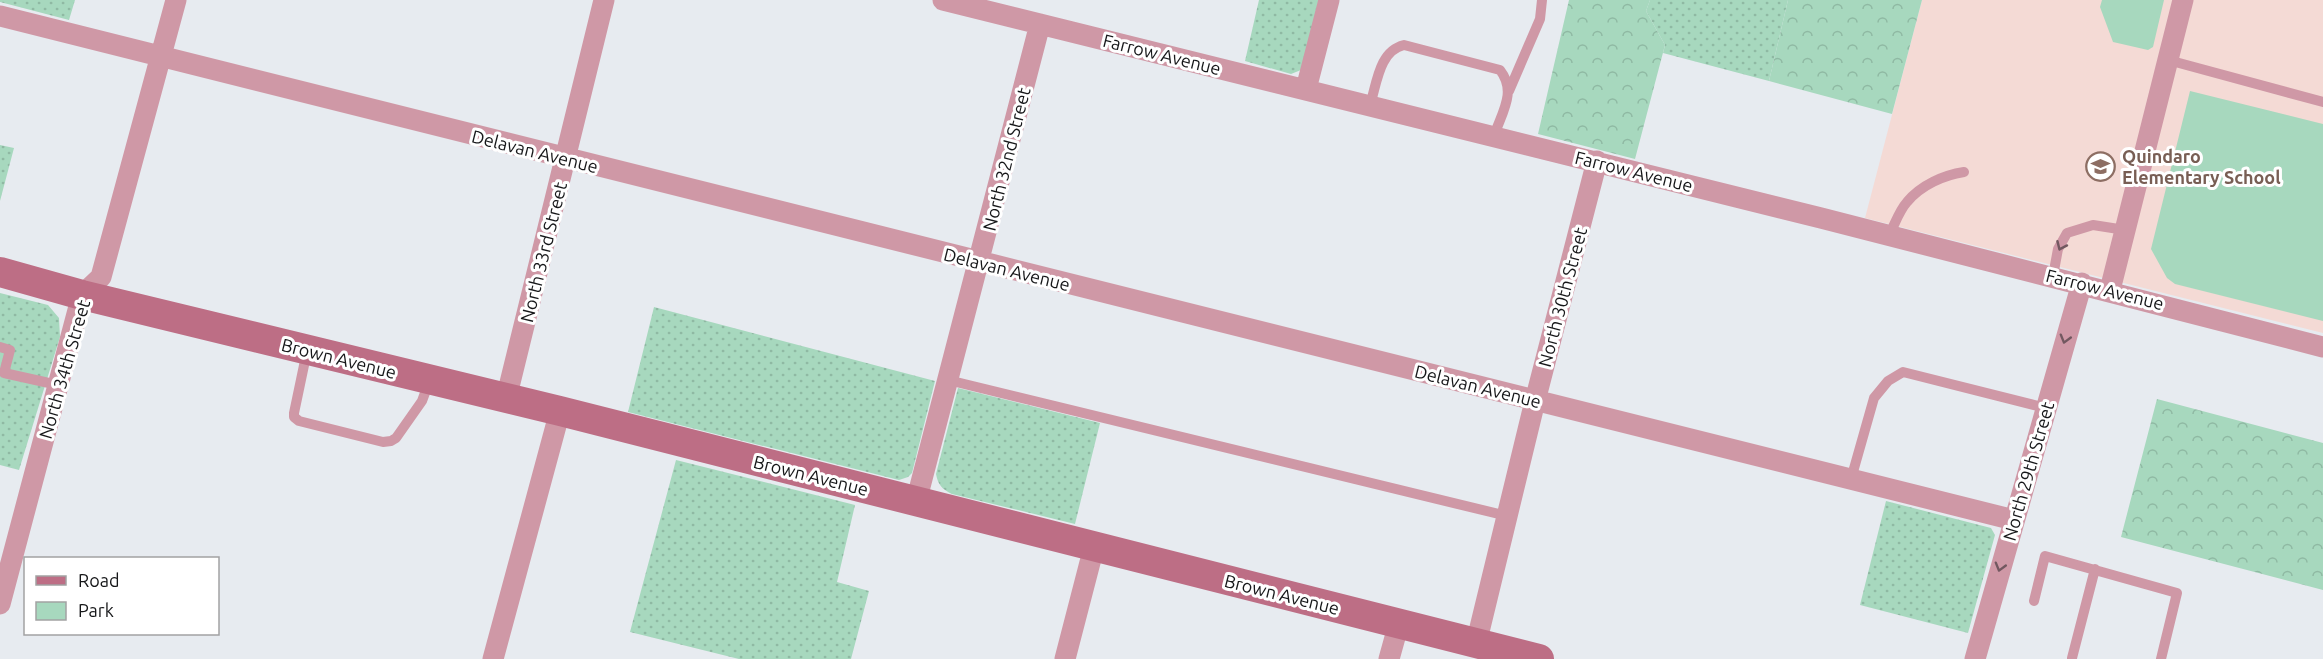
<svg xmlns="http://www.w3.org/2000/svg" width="2323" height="659" font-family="Ubuntu,sans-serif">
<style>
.education{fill:#f4dad5}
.grass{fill:url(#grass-dots)}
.forest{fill:url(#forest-crowns)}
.park{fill:#a7d8be}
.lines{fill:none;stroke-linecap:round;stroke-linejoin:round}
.service{stroke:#cf98a6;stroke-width:10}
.minor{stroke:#cf98a6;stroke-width:21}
.secondary{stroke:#bd6e85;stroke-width:30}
.oneway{stroke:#725860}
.labels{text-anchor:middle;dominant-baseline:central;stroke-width:6;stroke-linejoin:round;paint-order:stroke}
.street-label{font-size:18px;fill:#161719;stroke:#fff}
.education-label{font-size:18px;font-weight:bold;fill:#785e54;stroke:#fff;text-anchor:start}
</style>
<defs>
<pattern id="grass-dots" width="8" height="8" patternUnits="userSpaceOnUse" patternTransform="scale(1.5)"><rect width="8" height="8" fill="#a7d8be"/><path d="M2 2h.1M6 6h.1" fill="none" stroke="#8fb9a3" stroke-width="1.8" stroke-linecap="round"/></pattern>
<pattern id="forest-crowns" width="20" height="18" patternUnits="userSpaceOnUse" patternTransform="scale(1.5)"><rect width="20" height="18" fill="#a7d8be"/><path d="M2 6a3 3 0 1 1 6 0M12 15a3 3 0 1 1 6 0" fill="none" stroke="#8fb9a3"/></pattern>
</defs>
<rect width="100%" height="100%" fill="#e7ebf0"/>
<path class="education" d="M1922,0h401v333l-458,-115z"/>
<path class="grass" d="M0,0h75l-6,20 -69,-18z
M1259,0h63l-21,70 -10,4 -46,-13z
M1650,0h138l-19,81 -106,-28 2,-8 -19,-34z
M0,145l14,3 -14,53z
M0,293l48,12 11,13 1,19 -41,133 -19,-5z
M654,307l281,74 -23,92 -4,4 -9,3 -271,-68z
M958,388l142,35 -25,101 -123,-30c-10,-5 -14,-9 -16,-20z
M676,460l179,45 -18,77 32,9 -18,68h-112l-109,-27z
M1886,501l105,27 4,7 -27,98 -108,-28z"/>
<path class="forest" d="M1569,0h81l-4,11 19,34 -30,114 -97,-25z
M1788,0h134l-30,114 -123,-33z
M2157,399l166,44v147l-202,-53z"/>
<path class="park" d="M2102,0h62l-11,47 -5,3 -35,-8 -13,-35z
M2190,91l133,33v197l-148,-37 -8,-6 -16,-29z"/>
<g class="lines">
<path class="service" d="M2168,60l155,42
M1509,91l31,-72 2,-19
M1370,105c7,-22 9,-54 34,-60l96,25c17,22 2,42 -6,66
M1889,235c6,-11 10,-24 18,-33 14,-17 37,-27 57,-30
M2053,276l5,-27 9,-16 26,-8 32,5
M0,347l10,3 -6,23 54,12
M307,351l-13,62v4l5,4 84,21 8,-1 5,-3 26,-37 7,-19
M948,380l559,136
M1851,479l23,-81 14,-17 15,-9 143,36
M2034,601l11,-45 132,37 -16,66
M2072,658l23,-89"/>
<path class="minor" d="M943,0l878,218 502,129
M0,16l2014,504
M1306,89l23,-89
M2110,290l73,-290
M506,399l98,-399
M916,502l124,-478
M0,604l82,-309 19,-18 75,-277
M1476,644l59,-243 62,-240
M493,659l67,-248
M1065,659l29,-112
M1389,659l10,-36
M1975,659l107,-376"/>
<path class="secondary" d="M0,272l82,23 478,116 979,248"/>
</g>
<defs><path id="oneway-chevron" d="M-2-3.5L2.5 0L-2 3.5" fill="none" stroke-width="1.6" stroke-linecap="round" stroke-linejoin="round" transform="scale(1.5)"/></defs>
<g class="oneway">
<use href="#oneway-chevron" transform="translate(2061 246) rotate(114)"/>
<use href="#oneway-chevron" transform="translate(2065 339) rotate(106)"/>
<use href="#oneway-chevron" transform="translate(2000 567) rotate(106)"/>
</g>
<defs>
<symbol id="school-ring" viewBox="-11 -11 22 22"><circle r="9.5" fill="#fff" stroke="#8d6e63" stroke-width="1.5"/><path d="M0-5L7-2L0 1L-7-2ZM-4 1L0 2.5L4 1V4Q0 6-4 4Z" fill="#8d6e63"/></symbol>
</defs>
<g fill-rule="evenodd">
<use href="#school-ring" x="2084" y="150" width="33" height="33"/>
</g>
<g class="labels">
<g class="street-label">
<text transform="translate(1162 54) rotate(14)">Farrow Avenue</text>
<text transform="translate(535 151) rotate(14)">Delavan Avenue</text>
<text transform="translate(1006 159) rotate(-76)">North 32nd Street</text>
<text transform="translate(1634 171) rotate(14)">Farrow Avenue</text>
<text transform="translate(543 252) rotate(-76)">North 33rd Street</text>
<text transform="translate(1007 269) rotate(14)">Delavan Avenue</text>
<text transform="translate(2105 289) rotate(14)">Farrow Avenue</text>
<text transform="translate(1562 297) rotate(-75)">North 30th Street</text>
<text transform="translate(339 358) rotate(14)">Brown Avenue</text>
<text transform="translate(64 369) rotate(-74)">North 34th Street</text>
<text transform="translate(1478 386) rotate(14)">Delavan Avenue</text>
<text transform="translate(2028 471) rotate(-74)">North 29th Street</text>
<text transform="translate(811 475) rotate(14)">Brown Avenue</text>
<text transform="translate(1282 594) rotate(14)">Brown Avenue</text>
</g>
<g class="education-label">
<text x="2122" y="156">Quindaro<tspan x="2122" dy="21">Elementary School</tspan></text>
</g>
</g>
<rect x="24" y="557" width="195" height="78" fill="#ffffff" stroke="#a2a2a3" stroke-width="1.5"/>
<rect x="36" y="576" width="30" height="9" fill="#bd6e85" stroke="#a2a2a3" stroke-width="1.5"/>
<text x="78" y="587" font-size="18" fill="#161719">Road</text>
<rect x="36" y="602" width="30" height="18" fill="#a7d8be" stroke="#a2a2a3" stroke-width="1.5"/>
<text x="78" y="617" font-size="18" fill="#161719">Park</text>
</svg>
